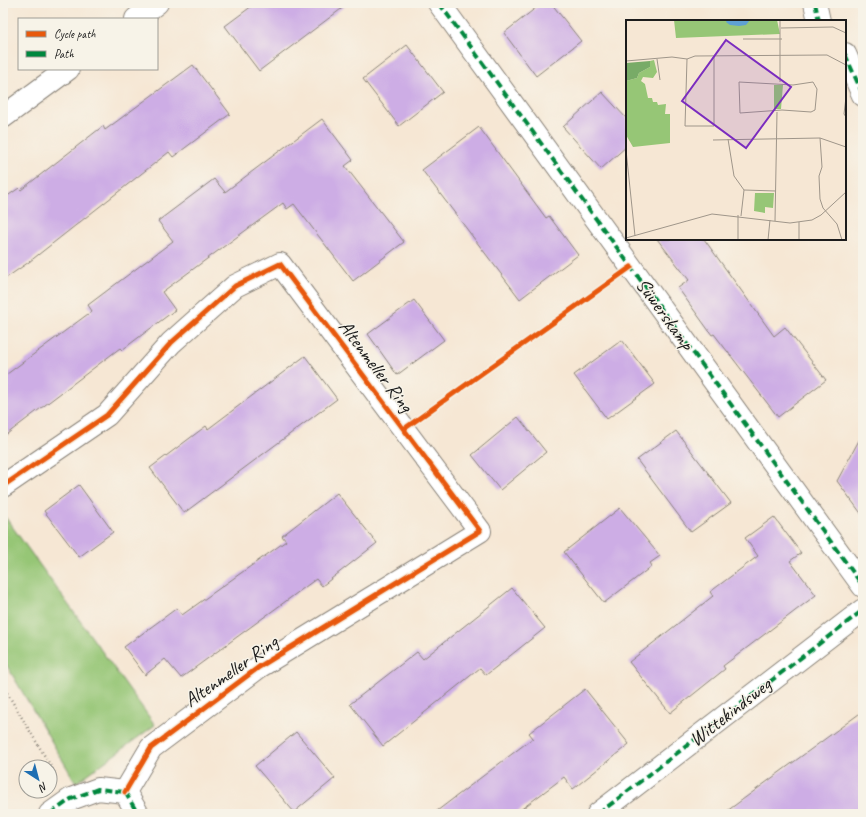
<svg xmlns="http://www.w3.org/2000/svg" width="866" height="817" font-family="Caveat,sans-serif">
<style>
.green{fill:#96c676;stroke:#597149}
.building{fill:#cdade5}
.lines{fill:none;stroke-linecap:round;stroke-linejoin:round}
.minor-casing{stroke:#898278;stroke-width:24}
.path{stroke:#898278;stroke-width:2.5;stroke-dasharray:1 3;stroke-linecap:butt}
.minor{stroke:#fff;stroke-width:22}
.quiet{stroke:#00873e;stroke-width:4;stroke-dasharray:8 4;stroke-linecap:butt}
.cycleway-casing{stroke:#f7f3e8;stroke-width:8}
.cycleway{stroke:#e8590c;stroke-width:5}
.labels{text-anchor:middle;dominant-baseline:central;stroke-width:3;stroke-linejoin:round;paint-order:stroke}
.street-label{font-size:20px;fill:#1c1c1c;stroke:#f7f3e8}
.inset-road{fill:none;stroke:#9f968a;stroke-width:1}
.view{fill:#7b2cbf;fill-opacity:0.15;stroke:#7b2cbf;stroke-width:2}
.inset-edge{fill:none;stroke:#1c1c1c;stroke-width:2}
</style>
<rect width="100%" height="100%" fill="#f7f3e8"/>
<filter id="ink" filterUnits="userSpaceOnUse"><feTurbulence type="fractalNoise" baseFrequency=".025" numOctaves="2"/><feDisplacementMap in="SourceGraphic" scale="8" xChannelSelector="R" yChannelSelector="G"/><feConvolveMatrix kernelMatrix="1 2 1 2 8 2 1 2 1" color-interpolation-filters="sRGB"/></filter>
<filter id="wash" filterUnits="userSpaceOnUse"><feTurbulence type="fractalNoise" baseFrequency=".012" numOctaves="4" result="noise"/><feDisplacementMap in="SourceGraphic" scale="16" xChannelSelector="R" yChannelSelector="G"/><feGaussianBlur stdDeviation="0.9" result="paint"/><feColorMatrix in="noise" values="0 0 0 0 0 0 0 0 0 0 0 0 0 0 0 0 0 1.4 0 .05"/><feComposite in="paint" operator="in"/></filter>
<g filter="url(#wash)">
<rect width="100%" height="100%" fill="#f6e7d4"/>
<path class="green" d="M6,518l149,207 -79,58 -73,-124v-140z"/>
<g id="blocks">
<path class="building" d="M256,3h93l-90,68 -34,-45z
M542,3h9l30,38 -45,35 -32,-43z
M407,45l36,47 -44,34 -36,-47z
M193,65l37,49 -57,43 -4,-5 -140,110 -26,18v-81l16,-11 2,2 82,-64 2,4z
M602,92l25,27v27l-26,23 -38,-42z
M322,119l31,41 -8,6 59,76 -51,39 -59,-77 -7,5 -4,-6 -121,89 13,18 -53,40 -2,-2 -117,89v-60l89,-66 -4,-6 85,-64 -15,-20 56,-42 11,13z
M479,127l67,91 3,-2 29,39 -58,44 -98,-129z
M657,239h47l70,97 11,-9 41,53 -48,37 -64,-83 -2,1 -34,-47 11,-8z
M414,300l30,40 -47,35 -29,-41z
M622,340l33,44 -48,35 -33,-44z
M305,356l32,43 -153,114 -34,-45 56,-42 2,3z
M518,417l28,35 -46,38 -28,-35z
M676,431l55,72 -40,29 -54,-72z
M863,433v83l-26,-35z
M79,485l34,47 -34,25 -35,-46z
M337,493l40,50 -55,43 -6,-7 -135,99 -16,-19 -20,16 -21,-28 53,-39 5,7 104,-74 -4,-5z
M620,508l40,48 -10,7 2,3 -48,37 -40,-51z
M774,517l27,36 -11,8 26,34 -93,71 2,3 -55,44 -41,-51 84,-66 -3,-4 48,-36 -13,-18z
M512,588l33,40 -59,47 -6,-7 -97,78 -33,-42 67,-52 6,7z
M585,689l44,55 -56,45 -9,-12 -49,37h-82l100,-76 -4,-5z
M863,711v103h-140z
M296,732l39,46 -41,34 -39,-46z"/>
</g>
</g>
<g filter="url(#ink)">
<use href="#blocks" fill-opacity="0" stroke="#898278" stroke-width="1"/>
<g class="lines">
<defs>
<path id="minor" d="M439,3l424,583
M815,3l4,18
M136,19l21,-16
M845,54l18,41
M3,117l65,-48
M3,486l104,-71 64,-72 64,-57 45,-22 200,267 -221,136 -108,81 -26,44
M125,792l13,22
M50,814l21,-15 27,-10 27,3
M598,814l265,-204"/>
</defs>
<use href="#minor" class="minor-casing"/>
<path class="path" d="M3,686l53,89"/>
<use href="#minor" class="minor"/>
<path class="quiet" d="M439,3l424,583
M815,3l4,18
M845,54l18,41
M125,792l13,22
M50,814l21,-15 27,-10 27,3
M598,814l265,-204"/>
<defs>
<path id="cycleway" d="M404,429l227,-162
M3,486l104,-71 64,-72 64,-57 45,-22 200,267 -221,136 -108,81 -26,44"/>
</defs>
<use href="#cycleway" class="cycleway-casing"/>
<use href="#cycleway" class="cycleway"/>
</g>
</g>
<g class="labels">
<g class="street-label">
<text transform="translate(665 314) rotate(54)">Süwerskamp</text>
<text transform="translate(376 366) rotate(53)">Altenmeller Ring</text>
<text transform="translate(231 671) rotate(-35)">Altenmeller Ring</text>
<text transform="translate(730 712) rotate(-38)">Wittekindsweg</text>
</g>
</g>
<g transform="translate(626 20)">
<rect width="220" height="220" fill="#f6e7d4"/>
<path d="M48,0h103l3,14 -104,4zM28,40l3,12 -4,6 -10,-1 -2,4 4,3 3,14h4l1,4h4l1,3 8,-1 -1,10h5v29l-37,4 -7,-12v-54l11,-3 2,-5 11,-6v-6zM148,65h9l-2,24h-7zM129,173h19l-1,15 -8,-1v6l-11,-2z" fill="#96c676"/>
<path d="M24,41v6l-11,6 -2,5 -11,3v-18z" fill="#78ab67"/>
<path d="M101,0h23l-4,5 -7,1 -9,-1 -4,-3z" fill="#5fa1d3"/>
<path class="inset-road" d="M155,8l52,-1 13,6M117,19h39M31,39l3,21M61,39l-2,67h29v-70M0,41l46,-4 15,2 8,-3 132,-1 19,10M113,62l54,3 20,-3 4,7 -2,21 -4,2 -29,-2 -42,3zM154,62v-62M220,77l-2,17 2,3M194,118l2,29 -3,9 1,23 3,9 14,16 5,16M102,119l6,37 10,14 -3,26M87,120l107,-2 26,9M0,130l9,86M118,170l32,1M149,201l2,-109M0,218l86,-24 78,9 22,-3 9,-5 25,-23M112,220v-25M142,220l2,-20M173,220v-18"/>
<path class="view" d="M100,20l65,47 -45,61 -64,-47z"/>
<rect width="220" height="220" class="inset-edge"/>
</g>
<rect width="866" height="817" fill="none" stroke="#f7f3e8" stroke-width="16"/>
<rect x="18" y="18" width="140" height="52" fill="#f7f3e8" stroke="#9f9d96"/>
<rect x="26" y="31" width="20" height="6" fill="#e8590c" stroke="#9f9d96"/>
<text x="54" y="38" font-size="12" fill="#1c1c1c">Cycle path</text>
<rect x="26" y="51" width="20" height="6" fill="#00873e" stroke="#9f9d96"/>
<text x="54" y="58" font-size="12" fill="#1c1c1c">Path</text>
<g transform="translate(38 779) rotate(144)"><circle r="19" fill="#f7f3e8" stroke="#9f9d96"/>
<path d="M0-3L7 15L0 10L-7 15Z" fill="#1f6fb2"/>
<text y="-6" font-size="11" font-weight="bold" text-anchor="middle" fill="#1c1c1c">N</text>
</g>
</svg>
